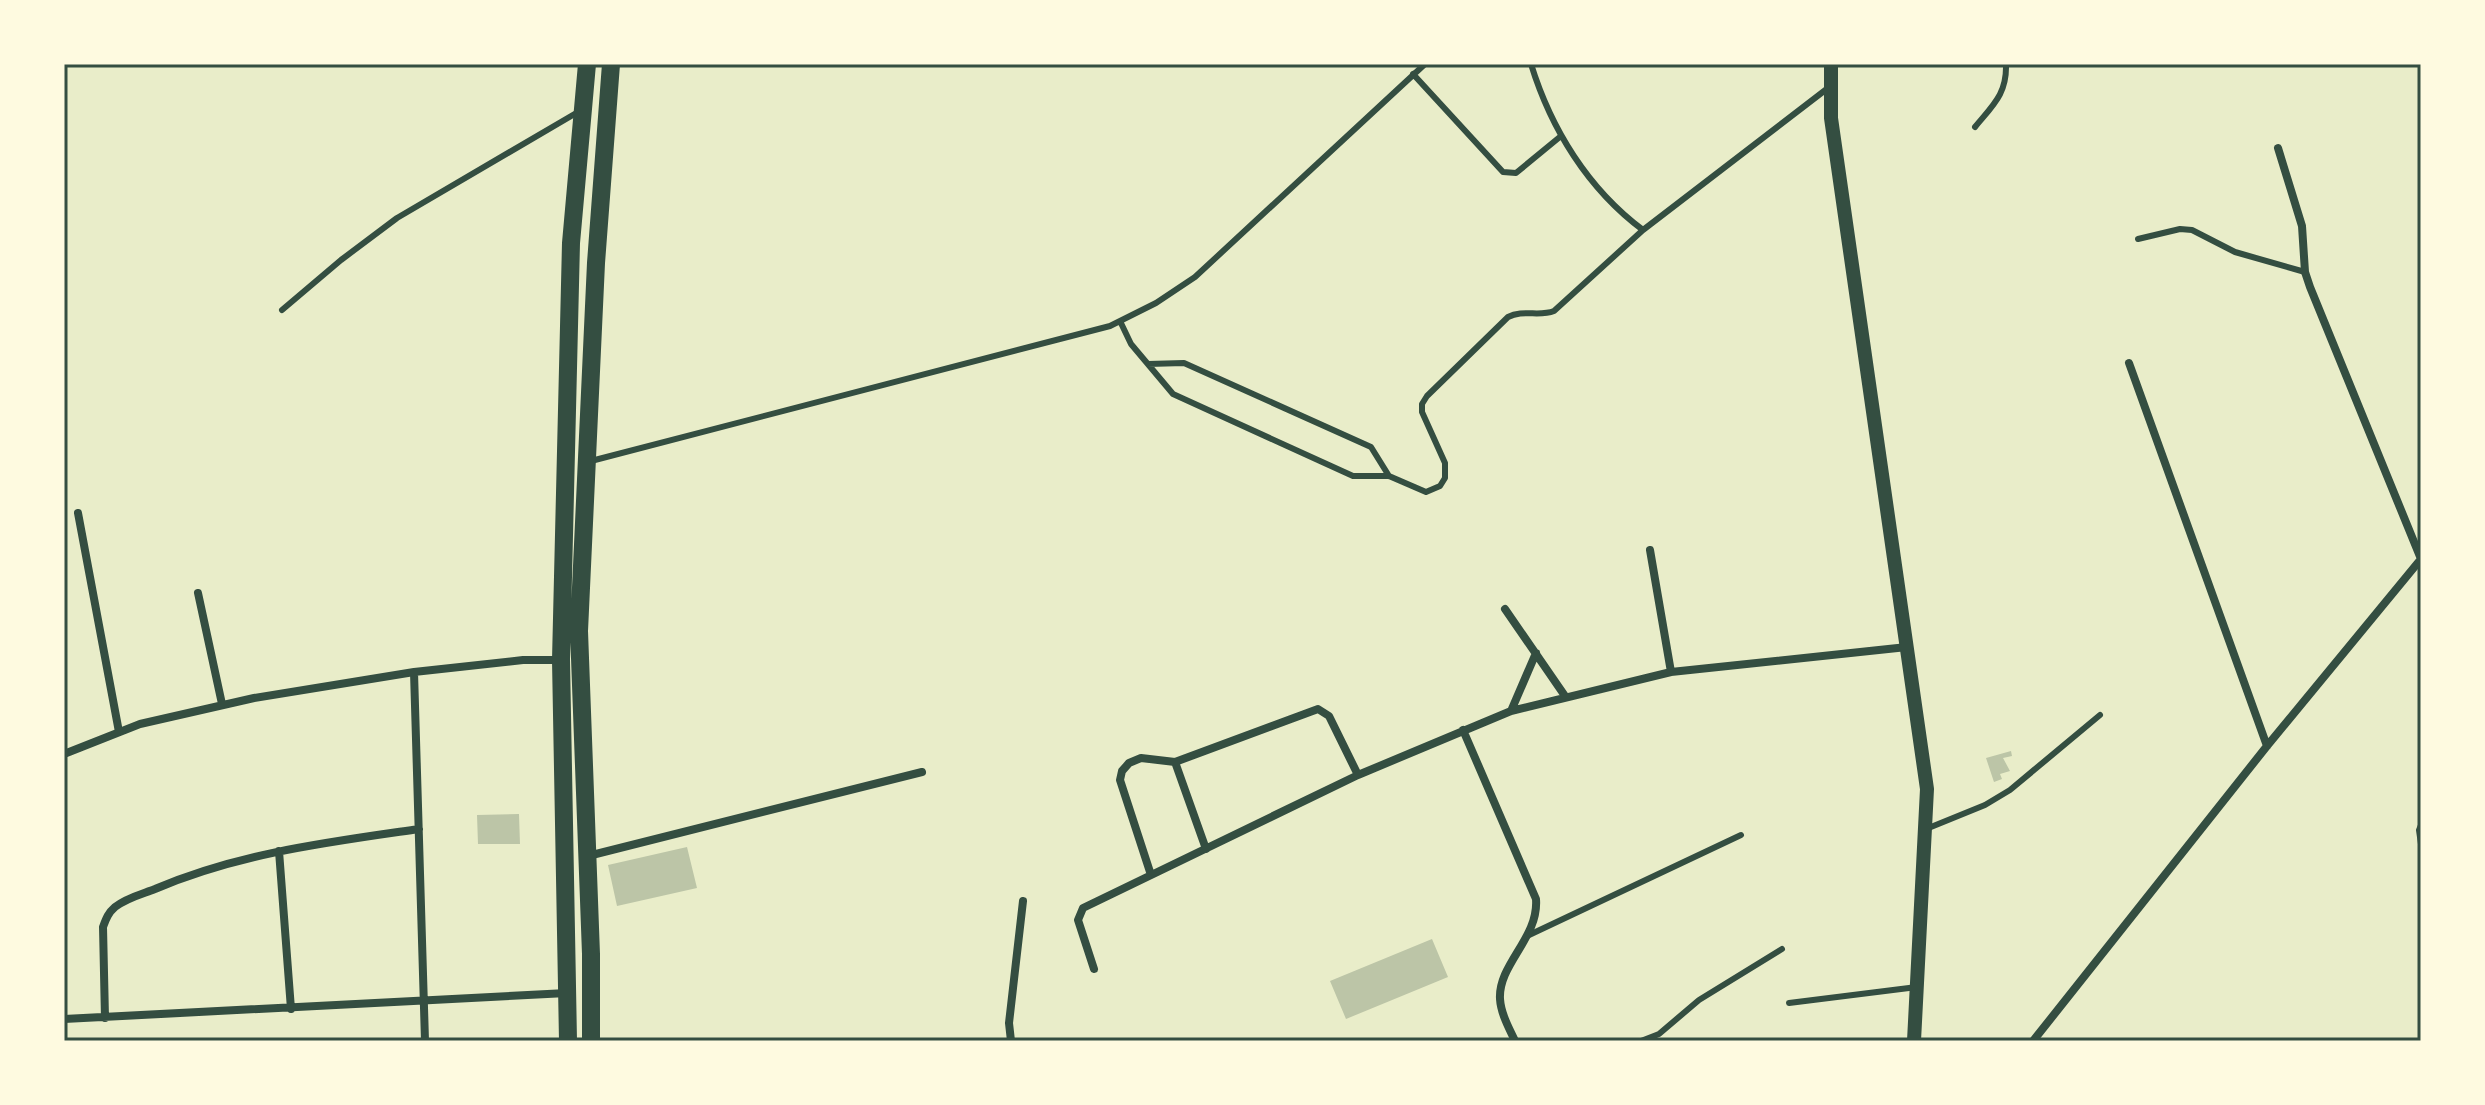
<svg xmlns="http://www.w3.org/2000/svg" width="2485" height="1105" font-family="Jost,sans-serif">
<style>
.building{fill:#bcc5a7}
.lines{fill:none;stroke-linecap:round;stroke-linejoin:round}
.service{stroke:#344e41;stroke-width:6}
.minor{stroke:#344e41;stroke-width:8}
.tertiary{stroke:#344e41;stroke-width:14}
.primary{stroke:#344e41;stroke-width:18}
.neatline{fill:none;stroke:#344e41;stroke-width:3}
</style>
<rect width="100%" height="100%" fill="#e9edc9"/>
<path class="building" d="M2011,751l1,5 -9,2 7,13 -10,3 2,5 -8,3 -8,-24z
M519,814l1,30h-42l-1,-29z
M687,847l10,41 -80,18 -9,-41z
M1432,939l16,38 -102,42 -16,-38z"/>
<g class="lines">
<path class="service" d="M1531,64c20,65 57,125 112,166
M1413,74l90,98 13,1 45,-37
M1975,127c18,-22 32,-33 31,-63
M2138,239l42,-10 12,1 43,22 70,20
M282,310l59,-50 56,-42 181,-106
M1120,321l11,23 42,50 180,82h36l37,16 14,-6 5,-8v-15l-23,-51v-8l5,-8 81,-79c15,-8 31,0 46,-6l89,-81 185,-142
M1148,364l36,-1 187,84 18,29
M591,461l519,-135 46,-23 39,-26 230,-213
M2421,825l-2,5 2,14
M1926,829l59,-24 25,-15 90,-75
M1527,936l214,-101
M1789,1003l128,-16
M1641,1041l18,-7 40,-34 83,-51"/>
<path class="minor" d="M2129,363l138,383
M78,513l41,219
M1650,550l21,122
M198,593l24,111
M1505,609l60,87
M414,672l11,369
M1511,711l25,-58
M1463,730l73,169c3,39 -38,65 -36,100 1,15 9,29 15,42
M64,754l76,-30 114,-26 160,-26 109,-12h37
M1175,762l31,87
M279,851l12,158
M588,856l334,-84
M1151,875l-31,-95 2,-9 7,-8 12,-5 34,4 143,-53 11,7 29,59
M1094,969l-16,-49 5,-12 275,-133 153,-64 160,-39 236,-25
M105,1018l-2,-91c3,-8 5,-14 12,-20 11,-9 27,-13 40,-18 84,-36 174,-47 264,-60
M64,1019l503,-26
M1011,1041l-2,-18 14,-122
M2033,1041l234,-295 154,-187 -111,-272 -5,-15 -3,-46 -24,-78"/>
<path class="tertiary" d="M1831,64v54l96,671 -13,252"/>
<path class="primary" d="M568,1041l-7,-381 10,-417 16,-179
M591,1041v-87l-12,-323 17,-368 15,-199"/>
</g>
<rect width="2485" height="1105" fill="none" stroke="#fefae0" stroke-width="132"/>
<rect x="66" y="66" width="2353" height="973" class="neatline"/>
</svg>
